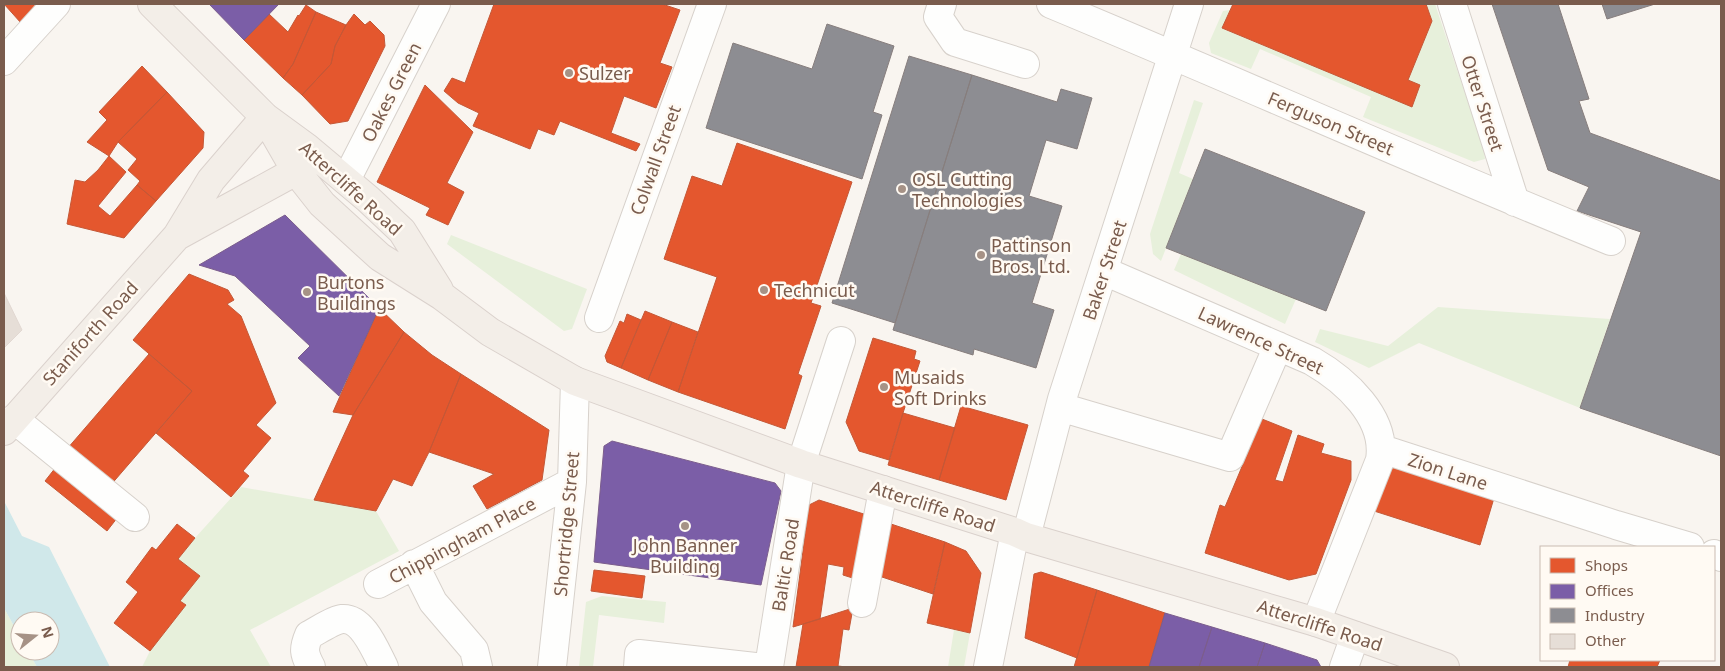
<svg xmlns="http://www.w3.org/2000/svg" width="1725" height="671" font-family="'Noto Sans',sans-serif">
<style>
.green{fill:#e7f0db}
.water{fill:#d0e8ea}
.shops{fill:#e4572e;stroke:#c45837}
.offices{fill:#7b5ea7;stroke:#7b5d8c}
.industry{fill:#8d8d92;stroke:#877e7d}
.building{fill:#e6ded7;stroke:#e2d8d2}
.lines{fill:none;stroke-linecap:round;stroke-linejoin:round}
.minor-casing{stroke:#d7d1cb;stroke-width:30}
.major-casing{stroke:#dad1cc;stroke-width:30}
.minor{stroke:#fefefd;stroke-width:28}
.major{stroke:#f3eee8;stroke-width:28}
.poi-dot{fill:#a69286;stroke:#fffaf3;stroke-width:2}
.labels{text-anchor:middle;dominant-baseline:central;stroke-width:5;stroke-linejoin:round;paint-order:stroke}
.poi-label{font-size:18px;fill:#7a5c4d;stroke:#fffaf3;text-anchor:start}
.street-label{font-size:18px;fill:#7a5c4d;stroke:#fffaf3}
</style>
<rect width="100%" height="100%" fill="#f9f5f0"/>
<path class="green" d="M1426,4h9l49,146 1,9 -11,3 -111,-45 8,-20 -111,-48 -9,20 -40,-16 -2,-10 14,-32 7,-1 -7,19 188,77 9,-21 -12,-5 24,-59z
M1194,100l9,3 -24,70 14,6 -32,82 -8,-7 -3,-20z
M451,235l136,54 -15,40 -8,2 -117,-87z
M1181,254l115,45 -11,25 -111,-54z
M1438,307l172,12 -30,89 -161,-65 -50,25 -54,-26 5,-13 68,17z
M241,487l135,24 23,40 -149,79 21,37h-129l8,-16 36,-46 -6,-4 19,-25 -21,-17 17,-21z
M602,596l64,6 -2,21 -65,-8 -6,52h-14l7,-65z
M4,608l16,29v14h8l9,16h-33z
M954,630l16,3 -6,34h-16z"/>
<path class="water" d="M4,501l18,35 27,11 61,120h-73l-9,-16h22v-30h-30v16l-16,-29z"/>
<path class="shops" d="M4,4h34l-17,19z
M494,4h168l18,6 -20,53 12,4 -16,41 -32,-12 -13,37 29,11 -4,7 -76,-30 -6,14 -16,-6 -8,20 -57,-23 6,-13 -21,-10 -14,-12 8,-13 13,5z
M1233,4h193l6,17 -24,59 12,5 -8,22 -190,-79z
M306,5l10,7 -23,52 -10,14 -39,-38 25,-26 19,18 10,-17 1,1z
M316,12l30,13 -11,21 -4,18 -29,31 -19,-17 10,-14z
M354,14l11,11 5,-4 14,14 1,11 -37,75 -18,3 -28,-29 29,-31 4,-18 11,-21z
M142,66l25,26 -49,50 -9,14 -22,-14 20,-22 -8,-8z
M425,85l48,47 -26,51 17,9 -16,33 -22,-10 4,-7 -53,-26z
M167,92l37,40 -1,16 -47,53 -19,-16 3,-4 -12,-11 9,-11 -19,-17z
M737,143l115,39 -41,121 10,3 -23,68 4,2 -17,53 -107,-37 39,-115 -53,-18 28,-83 30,10z
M109,156l17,16 -28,34 12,10 27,-31 19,16 -32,37 -57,-14 8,-44 10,2 13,-12z
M189,274l39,16 6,10 -7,4 14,12 35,87 -20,22 15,13 -28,33 6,5 -18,21 -75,-64 36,-42 -59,-51z
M379,308l25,24 -51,83 -20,-3z
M645,311l27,11 -24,58 -27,-12z
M627,314l14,6 -20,48 -14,-6 -2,-6 15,-35 4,2z
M672,322l26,10 -20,60 -30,-12z
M404,332l28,23 29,19 -32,78 -17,34 -19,-7 -17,32 -62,-11 39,-85z
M873,338l43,13 -2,8 6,2 -17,52 -14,47 -30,-9 -13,-29z
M149,354l43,37 -83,96 -42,-38z
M461,374l88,56 -7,50 -55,29 -14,-23 21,-12 -65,-22z
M961,406l67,19 -22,75 -67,-20z
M903,413l52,15 -16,52 -51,-15z
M1262,419l30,12 -17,49 8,2 15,-47 26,9 -3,9 30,8v19l-35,94 -27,6 -84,-27 15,-48 5,2z
M60,462l61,51 -14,18 -62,-50z
M1394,465l100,33 -14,47 -109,-35z
M819,500l48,15 -8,65 -16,-5 1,-8 -16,-3 -8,55 -27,8 16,-122z
M177,524l18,14 -17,21 22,17 -20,25 6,4 -36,46 -36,-28 24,-31 -12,-10 26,-35 4,3z
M891,524l54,18 -12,52 -54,-18z
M945,542l21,9 15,22 -11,60 -43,-10z
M594,570l51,6 -3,22 -51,-7z
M1041,572l56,18 -20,68 -52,-20 9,-64z
M1097,590l68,23 -16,54h-75z
M853,608l-4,22 -6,-1 -5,37 8,1h-50l7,-43z
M1570,660h90l-3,7h-89z"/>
<path class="offices" d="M209,4h70l-35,36z
M285,215l94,93 -40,88 -41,-38 12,-12 -75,-70 -36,-11z
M612,441l163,42 6,8 -20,94 -167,-23 10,-116z
M1165,613l47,14 -13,40h-50z
M1212,627l53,16 -8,24h-58z
M1265,643l52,17 4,7h-64z"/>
<path class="industry" d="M1492,4h66l31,95 -10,2 11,32 131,48v275l-141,-48 61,-176 -64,-21 12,-24 -41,-17z
M1602,4h53l-48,15z
M827,24l67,22 -21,66 9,3 -20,64 -156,-51 27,-85 79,26z
M909,56l63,19 -77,248 -63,-20z
M972,75l85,27 4,-13 31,9 -15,51 -31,-9 -17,56 33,10 -30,97 22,7 -18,58 -62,-19 -1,6 -80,-25z
M1205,149l160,63 -39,99 -160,-63z"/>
<path class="building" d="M4,293l18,37 -18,18z"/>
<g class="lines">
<defs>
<path id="minor" d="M942,4l-4,13 17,25 70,22
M1051,4c188,78 372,161 560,237
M1452,4l63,198
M4,61l52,-57
M346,180l90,-176
M1104,271l208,90c33,19 75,56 68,99l-64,162
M599,318l113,-314
M1060,407l170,50 48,-111
M14,419l121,98
M1382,449l234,76 74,22
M1026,537l36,-138 127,-395
M1714,554l7,3
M414,564l19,38 41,48 4,17
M378,584l194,-102
M862,603l21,-113
M311,667c-7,-13 -8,-18 -2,-32 8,-4 24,-15 33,-16 21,-2 34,33 42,48
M552,667l20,-185 3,-101
M638,667l1,-13 116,13
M769,667l32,-203 40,-123
M988,667l27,-135
M1344,667l11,-31"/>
<path id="major" d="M152,4l113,113 41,30 62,52 34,32 37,59
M265,117l31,54 26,33 58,53 62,39 48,36 85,49 226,83 214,68 11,5 290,85 129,45
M179,235l117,-64 8,-8 1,-7
M4,431l173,-195 34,-56 54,-63"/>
</defs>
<use href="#minor" class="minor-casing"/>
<use href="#major" class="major-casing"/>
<use href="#minor" class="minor"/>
<use href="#major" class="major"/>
</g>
<g class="poi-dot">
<circle cx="569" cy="73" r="5"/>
<circle cx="902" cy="189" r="5"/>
<circle cx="981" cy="255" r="5"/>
<circle cx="764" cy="290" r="5"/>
<circle cx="307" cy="292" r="5"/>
<circle cx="884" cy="387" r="5"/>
<circle cx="685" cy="526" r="5"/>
</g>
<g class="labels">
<g class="poi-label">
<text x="579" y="73">Sulzer</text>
<text x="912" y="179">OSL Cutting<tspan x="912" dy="21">Technologies</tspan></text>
<text x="991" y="245">Pattinson<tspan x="991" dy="21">Bros. Ltd.</tspan></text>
<text x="317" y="282">Burtons<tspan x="317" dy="21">Buildings</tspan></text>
<text x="774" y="290">Technicut</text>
<text x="894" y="377">Musaids<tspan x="894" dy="21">Soft Drinks</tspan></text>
<text x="685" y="545" text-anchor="middle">John Banner<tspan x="685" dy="21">Building</tspan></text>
</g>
<g class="street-label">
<text transform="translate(391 92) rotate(-63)">Oakes Green</text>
<text transform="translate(1483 103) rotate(72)">Otter Street</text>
<text transform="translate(1331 123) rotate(23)">Ferguson Street</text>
<text transform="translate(655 160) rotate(-70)">Colwall Street</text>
<text transform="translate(351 188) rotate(42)">Attercliffe Road</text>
<text transform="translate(1104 270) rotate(-72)">Baker Street</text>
<text transform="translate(90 333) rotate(-48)">Staniforth Road</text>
<text transform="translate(1261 340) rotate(25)">Lawrence Street</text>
<text transform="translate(1448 471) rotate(18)">Zion Lane</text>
<text transform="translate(933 506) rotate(18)">Attercliffe Road</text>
<text transform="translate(566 524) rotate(-85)">Shortridge Street</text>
<text transform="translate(462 540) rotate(-28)">Chippingham Place</text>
<text transform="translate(785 565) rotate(-81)">Baltic Road</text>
<text transform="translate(1320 625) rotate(18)">Attercliffe Road</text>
</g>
</g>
<rect width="1725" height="671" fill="none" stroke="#7a5c4d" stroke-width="10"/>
<rect x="1540" y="546" width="175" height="115" fill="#fffaf3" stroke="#cabbb1"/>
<rect x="1550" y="558" width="25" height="15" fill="#e4572e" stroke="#cabbb1"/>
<text x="1585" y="571" font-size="15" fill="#7a5c4d">Shops</text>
<rect x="1550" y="584" width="25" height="15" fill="#7b5ea7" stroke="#cabbb1"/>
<text x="1585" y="596" font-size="15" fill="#7a5c4d">Offices</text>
<rect x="1550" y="608" width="25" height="15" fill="#8d8d92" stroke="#cabbb1"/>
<text x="1585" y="621" font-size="15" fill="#7a5c4d">Industry</text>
<rect x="1550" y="634" width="25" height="15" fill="#e6ded7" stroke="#cabbb1"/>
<text x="1585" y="646" font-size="15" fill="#7a5c4d">Other</text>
<g transform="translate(35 636) rotate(73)"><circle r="24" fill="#fffaf3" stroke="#cabbb1"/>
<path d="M0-4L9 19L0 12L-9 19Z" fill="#a69286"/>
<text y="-8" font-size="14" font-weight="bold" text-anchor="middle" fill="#7a5c4d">N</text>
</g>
</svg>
